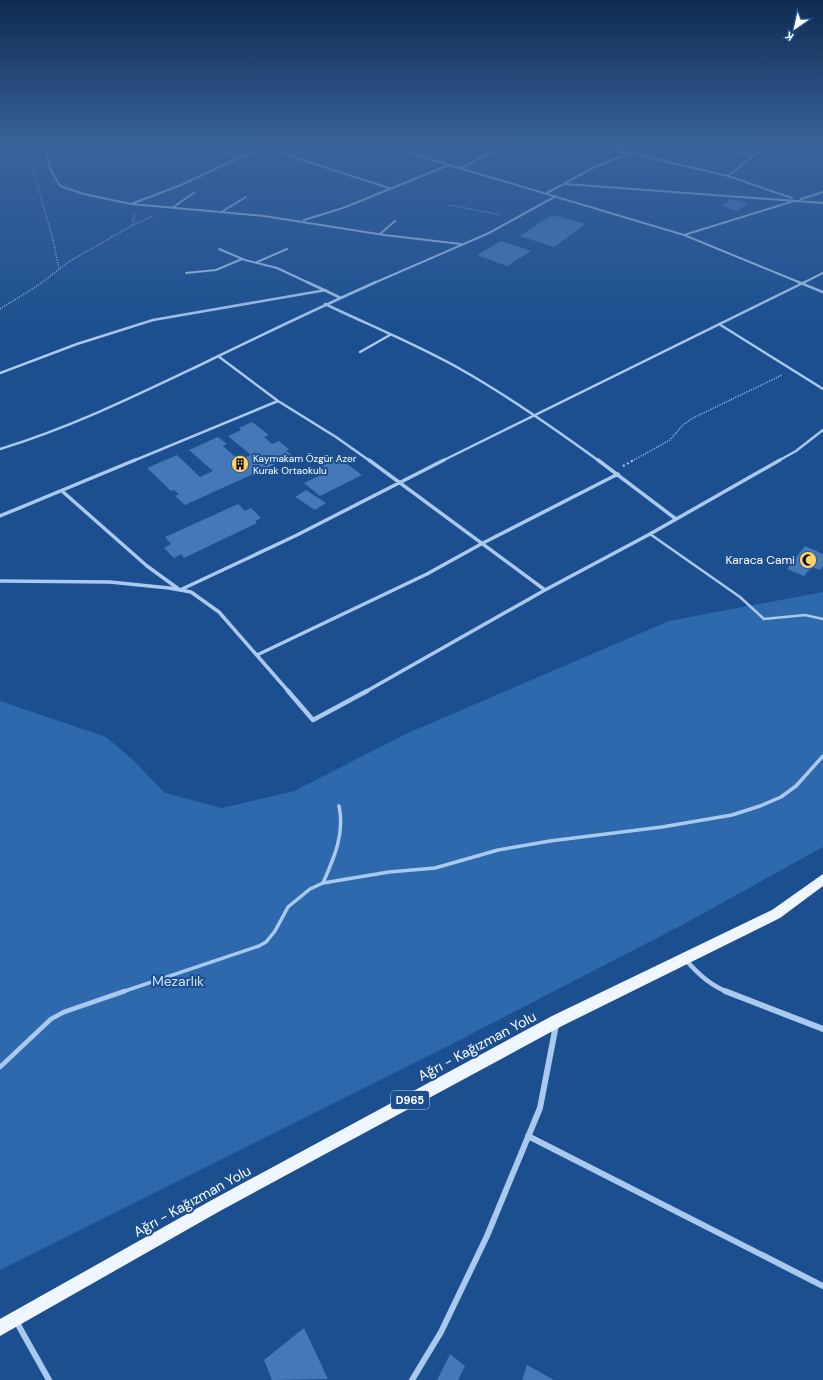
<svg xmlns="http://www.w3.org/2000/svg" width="823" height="1380" font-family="'DM Sans',sans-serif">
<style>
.green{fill:#2e69ad}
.building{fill:#4478b7}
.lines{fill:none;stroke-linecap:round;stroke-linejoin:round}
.path-far1{stroke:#a9c9ee;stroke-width:1.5;stroke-dasharray:1 1.5;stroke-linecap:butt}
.path{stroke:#a9c9ee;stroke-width:2;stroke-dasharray:2 2.5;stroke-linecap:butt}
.service-far2{stroke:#a9c9ee;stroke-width:2.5}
.service-far1{stroke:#a9c9ee;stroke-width:3.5}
.service{stroke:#a9c9ee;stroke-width:4.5}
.minor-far4{stroke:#a9c9ee;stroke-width:2}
.minor-far3{stroke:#a9c9ee;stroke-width:2.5}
.minor-far2{stroke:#a9c9ee;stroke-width:3.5}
.minor-far1{stroke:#a9c9ee;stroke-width:4.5}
.minor{stroke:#a9c9ee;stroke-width:6}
.tertiary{fill:#a9c9ee;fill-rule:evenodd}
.primary{fill:#f0f6ff;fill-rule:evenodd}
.labels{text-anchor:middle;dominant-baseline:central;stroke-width:4;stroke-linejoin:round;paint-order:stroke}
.far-poi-label{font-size:10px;fill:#fff;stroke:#1b4f8f;text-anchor:start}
.shield{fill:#1b4f8f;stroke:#bbcadd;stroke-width:1}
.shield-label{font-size:11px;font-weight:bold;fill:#fff}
.poi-label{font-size:12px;fill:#fff;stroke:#1b4f8f;text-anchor:end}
.near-park-label{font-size:14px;fill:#cfe3fa;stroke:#1b4f8f}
.near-street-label{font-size:14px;fill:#fff;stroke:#1b4f8f}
</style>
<rect width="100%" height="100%" fill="#1b4f8f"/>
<path class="green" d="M823,592v255l-139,77 -234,121 -450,225v-569l106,36 27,23 32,33 57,15 72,-17 114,-58 261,-112z"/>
<path class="building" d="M237,147l11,3 -16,7 -11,-3z
M732,199l16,5 -11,7 -16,-5z
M552,215l34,9 -32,23 -34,-11z
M501,241l30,10 -24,15 -30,-11z
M252,422l17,13 -5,2 8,7 7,-3 10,8 -3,2 7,5 -108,49 -10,-9 4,-2 -5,-4 -3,1 -24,-23 30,-13 23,22 13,-6 -24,-21 29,-13 9,7 -4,2 16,14 12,-5 -23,-19 13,-6 -2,-2z
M339,458l23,17 -42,21 -16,-13 25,-12 -7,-5z
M306,490l20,13 -11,7 -20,-13z
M238,504l7,7 6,-3 10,10 -6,3 2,2 -73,35 -3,-4 -7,4 -10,-10 7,-4 -6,-7z
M805,546l18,8v12l-3,4 -8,-3 -8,9 -17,-7z
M304,1328l24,51 -56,1 -8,-20z
M450,1354l15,12 -7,14h-21z
M527,1365l27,15h-32z"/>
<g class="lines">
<path class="path-far1" d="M30,158l23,82 6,28
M449,205l52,10
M133,225l1,-11
M0,309l37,-23 33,-25 63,-36 20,-9
M632,461l38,-21 13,-15 10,-7 89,-43"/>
<path class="path" d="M623,466l11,-6"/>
<path class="service-far2" d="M650,534l90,63 24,22 41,-4 18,4"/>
<path class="service-far1" d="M323,883c11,-25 22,-49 16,-77
M122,992l137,-46 7,-4 9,-11 13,-24 22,-18 13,-6 66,-11 46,-4 63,-18 52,-9 112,-14 70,-12 28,-9 21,-9 15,-11 27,-30"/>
<path class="service" d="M0,1067l51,-48 13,-7 61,-21"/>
<path class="minor-far4" d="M130,145l5,9
M256,145l136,44
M382,145l302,90 117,48
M596,145l132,31 64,22
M718,145l35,11
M39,149l2,-4
M46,149l4,20 10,17 24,8 47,10 133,12 120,19 77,9
M462,168l43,-23
M728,176l25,-20 18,-11
M565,184l258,19
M547,193l48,-26 35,-14
M801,199l22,-7
M131,204l50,-19 81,-38
M172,208l23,-16
M223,211l23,-14
M304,220l39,-12 106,-43
M380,234l15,-13
M684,235l110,-34
M219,249l26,11 32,8 32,15
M257,262l30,-13
M186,273l30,-3 26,-11
M374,283l115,-50 67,-37
M803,283l20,-10"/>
<path class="minor-far3" d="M307,282l34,16
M798,282l25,10
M325,304c46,22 93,41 137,66 48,27 93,59 137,91
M719,324l104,65
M360,352l30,-17
M218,356l60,45 58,36 34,24
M0,373l77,-29 76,-24 173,-30
M0,449c69,-21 133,-52 198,-83 59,-29 118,-57 178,-84
M133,461l145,-60
M442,461l363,-179
M778,461l18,-10 27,-21"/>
<path class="minor-far2" d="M369,460l176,130
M598,460l78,59
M62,491l85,75 33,24 115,-54 149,-76
M0,516l135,-56
M0,581l110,1 59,6 22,4 28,20 70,80
M257,655l170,-81 56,-31 135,-69
M365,692l180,-102 105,-56 130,-74"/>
<path class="minor-far1" d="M288,691l25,29 54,-29
M686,960c11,13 25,26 42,32"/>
<path class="minor" d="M725,991l98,38
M528,1136l295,150
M16,1321l33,59
M412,1380l29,-48 46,-96 53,-128 16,-83"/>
<path class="tertiary" d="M78,145h13l-91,8v-2z
M819,145h4v1h-3z"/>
<path class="primary" d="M823,874v12l-43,32 -218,108 -342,185 -220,125v-17l210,-118 342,-185 220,-106z"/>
</g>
<linearGradient id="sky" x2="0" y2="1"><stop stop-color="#0f2b4f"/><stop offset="0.43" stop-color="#39639b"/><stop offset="1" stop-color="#39639b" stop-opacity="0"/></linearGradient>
<rect width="823" height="338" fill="url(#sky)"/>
<defs>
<symbol id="building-disc" viewBox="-11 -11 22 22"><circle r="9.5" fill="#ffd166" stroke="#1b4f8f"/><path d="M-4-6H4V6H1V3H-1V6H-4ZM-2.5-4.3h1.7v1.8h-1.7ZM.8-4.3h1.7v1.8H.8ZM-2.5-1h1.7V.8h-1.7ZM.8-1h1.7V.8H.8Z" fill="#111"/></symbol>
<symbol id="mosque-disc" viewBox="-11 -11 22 22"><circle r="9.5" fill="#ffd166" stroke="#1b4f8f"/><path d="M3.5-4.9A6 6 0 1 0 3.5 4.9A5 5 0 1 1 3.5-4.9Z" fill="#111"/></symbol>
</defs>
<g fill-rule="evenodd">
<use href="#building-disc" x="230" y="454" width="20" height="20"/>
<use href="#mosque-disc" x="798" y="550" width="20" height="20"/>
</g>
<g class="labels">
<g class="far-poi-label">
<text x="253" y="458">Kaymakam Özgür Azer<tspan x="253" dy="12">Kurak Ortaokulu</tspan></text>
</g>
<rect class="shield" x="391" y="1091" width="38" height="18" rx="3"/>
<g class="shield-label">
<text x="410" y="1100">D965</text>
</g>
<g class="poi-label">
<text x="795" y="560">Karaca Cami</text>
</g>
<g class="near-park-label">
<text x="178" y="981">Mezarlık</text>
</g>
<g class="near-street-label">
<text transform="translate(477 1046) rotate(-28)">Ağrı - Kağızman Yolu</text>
<text transform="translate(192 1201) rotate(-29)">Ağrı - Kağızman Yolu</text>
</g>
</g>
<g transform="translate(795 28) rotate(214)" stroke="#1b4f8f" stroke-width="3" paint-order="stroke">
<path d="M0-3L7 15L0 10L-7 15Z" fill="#ffffff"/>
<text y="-6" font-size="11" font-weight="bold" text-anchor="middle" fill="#ffffff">K</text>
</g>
</svg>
